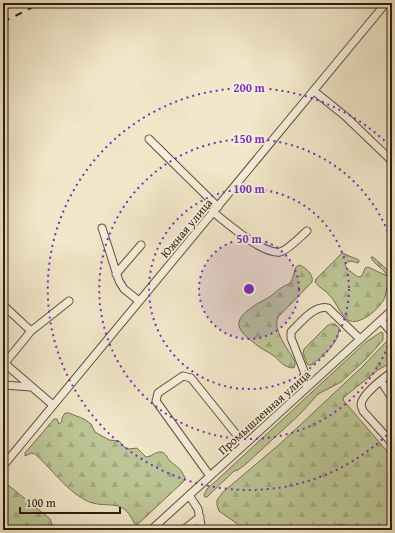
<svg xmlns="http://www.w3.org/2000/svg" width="395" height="533" font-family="'Gentium Book Plus',serif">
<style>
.forest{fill:url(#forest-firs);stroke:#757152}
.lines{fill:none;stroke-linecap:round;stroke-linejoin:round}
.minor-casing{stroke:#5f503e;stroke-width:9}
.minor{stroke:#f6efdc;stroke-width:7}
.rail{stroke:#2e1d10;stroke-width:2;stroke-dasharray:7 7;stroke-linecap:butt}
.ring{fill:none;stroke:#7b2cbf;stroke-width:2;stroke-dasharray:2 4}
.labels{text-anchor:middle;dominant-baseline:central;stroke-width:4;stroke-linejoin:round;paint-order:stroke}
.street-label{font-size:12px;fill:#2e1d10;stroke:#f6efdc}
.centre{fill:#7b2cbf;stroke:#f6efdc;stroke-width:2}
.ring-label{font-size:12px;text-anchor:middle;font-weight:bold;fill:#7b2cbf;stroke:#f6efdc;stroke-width:4;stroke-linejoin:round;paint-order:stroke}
</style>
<defs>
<pattern id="forest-firs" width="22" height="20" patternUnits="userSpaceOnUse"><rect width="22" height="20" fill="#bcc595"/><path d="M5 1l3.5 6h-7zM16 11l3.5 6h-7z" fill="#a2a97f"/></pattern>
</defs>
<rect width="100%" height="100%" fill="#f1e7c9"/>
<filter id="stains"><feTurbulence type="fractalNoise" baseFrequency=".005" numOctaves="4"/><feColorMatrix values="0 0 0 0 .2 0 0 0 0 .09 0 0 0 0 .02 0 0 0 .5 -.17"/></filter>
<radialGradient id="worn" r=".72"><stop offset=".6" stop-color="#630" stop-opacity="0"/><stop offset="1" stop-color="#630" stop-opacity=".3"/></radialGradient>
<path class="forest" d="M342,253l17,7v2l-1,1 -7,-2 -4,1 -2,3 2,4 11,8 4,-1 3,-8 3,-1 19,9c-3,-8 -13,-11 -16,-19h2l19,17v9l-4,2c-2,4 -2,8 -3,12 -4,11 -26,30 -37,23 -8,-6 -11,-16 -17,-23 -4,-6 -12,-9 -16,-15l1,-3z
M300,265c6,3 14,10 12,17l-34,35c-6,13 11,33 17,45v3l-1,3c-10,0 -14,-7 -20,-12 -5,-4 -11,-6 -16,-10 -6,-5 -17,-12 -19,-20 -3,-13 24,-25 32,-30 4,-3 6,-6 10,-8 3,-3 8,-3 10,-6 2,-4 3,-10 5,-15z
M331,324h4l4,4c0,16 -16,27 -27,37h-3l-2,-1 -4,-11 1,-4 23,-23z
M381,332l2,1v7l-17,19 -25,23 -23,12 -19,21 -52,48 -9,7 -4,1 -27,26h-2l-1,-2 3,-6 9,-8 150,-139z
M388,340l4,1v21l-14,8 -34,27 -1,3 49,57v73h-14l-39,-6 -6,6c-7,0 -15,-3 -22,0h-65l-27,-19 -2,-6v-5l6,-8 58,-49 81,-76z
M65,413h4l15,6 7,5 4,8 14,8 10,1 5,6 5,2 8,-1 9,9c5,0 10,-6 16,-5 4,1 5,6 8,9 7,6 11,7 15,17l-1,3 -47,44 -3,-2c-12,-28 -28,-12 -49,-23 -20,-11 -33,-31 -50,-46l-3,-1 -7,3v-3l29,-34h3l2,5 3,-3v-3z
M3,481l47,38 2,5 -3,6h-46z"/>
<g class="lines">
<defs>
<path id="minor" d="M314,91l31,25 47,45
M149,139l69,68
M213,212c14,11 50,43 67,40 8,-2 20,-15 27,-21
M102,228l17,53 5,8 15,12
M116,274l25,-29
M3,305l28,26
M381,320l11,13
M3,362l50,43
M5,363l26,-32 38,-30
M392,372c-7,5 -31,23 -31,33 0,1 2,5 2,6l29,32
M381,381l11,17
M3,385l28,2
M307,387l-3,-16 -13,-33v-6c9,-9 24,-28 37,-24l32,31
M3,466l383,-463
M210,476l-54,-75 2,-8 25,-17 8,2 53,66
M189,495l9,14 4,21
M151,530l241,-220
M183,530l17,-13"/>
</defs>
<use href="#minor" class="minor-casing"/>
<use href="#minor" class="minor"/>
<path class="rail" d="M3,9l25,-6
M3,22l38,-19"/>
</g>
<circle cx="249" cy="289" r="50" fill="#7b2cbf" fill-opacity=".12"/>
<g class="ring">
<circle cx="249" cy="289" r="50"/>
<circle cx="249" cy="289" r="100"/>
<path d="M392 335A150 150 0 1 1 392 243"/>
<path d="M391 431A201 201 0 1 1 391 147"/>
</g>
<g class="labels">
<g class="street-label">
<text transform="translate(186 228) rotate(-50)">Южная улица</text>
<text transform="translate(264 412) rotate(-42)">Промышленная улица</text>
</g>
</g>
<circle cx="249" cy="289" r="6" class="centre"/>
<g class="ring-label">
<text x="249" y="92">200 m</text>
<text x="249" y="143">150 m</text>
<text x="249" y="193">100 m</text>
<text x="249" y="243">50 m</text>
</g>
<rect width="395" height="533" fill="none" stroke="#f1e7c9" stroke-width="16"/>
<rect x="4" y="4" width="387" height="525" fill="none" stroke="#2e1d10" stroke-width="2"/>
<rect x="8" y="8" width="379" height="517" fill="none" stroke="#2e1d10"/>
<path d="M20 507v6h100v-6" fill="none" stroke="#2e1d10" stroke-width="2"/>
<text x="26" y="507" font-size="12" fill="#2e1d10" stroke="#f6efdc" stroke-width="3" paint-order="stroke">100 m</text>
<rect width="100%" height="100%" filter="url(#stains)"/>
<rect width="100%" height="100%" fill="url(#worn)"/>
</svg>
